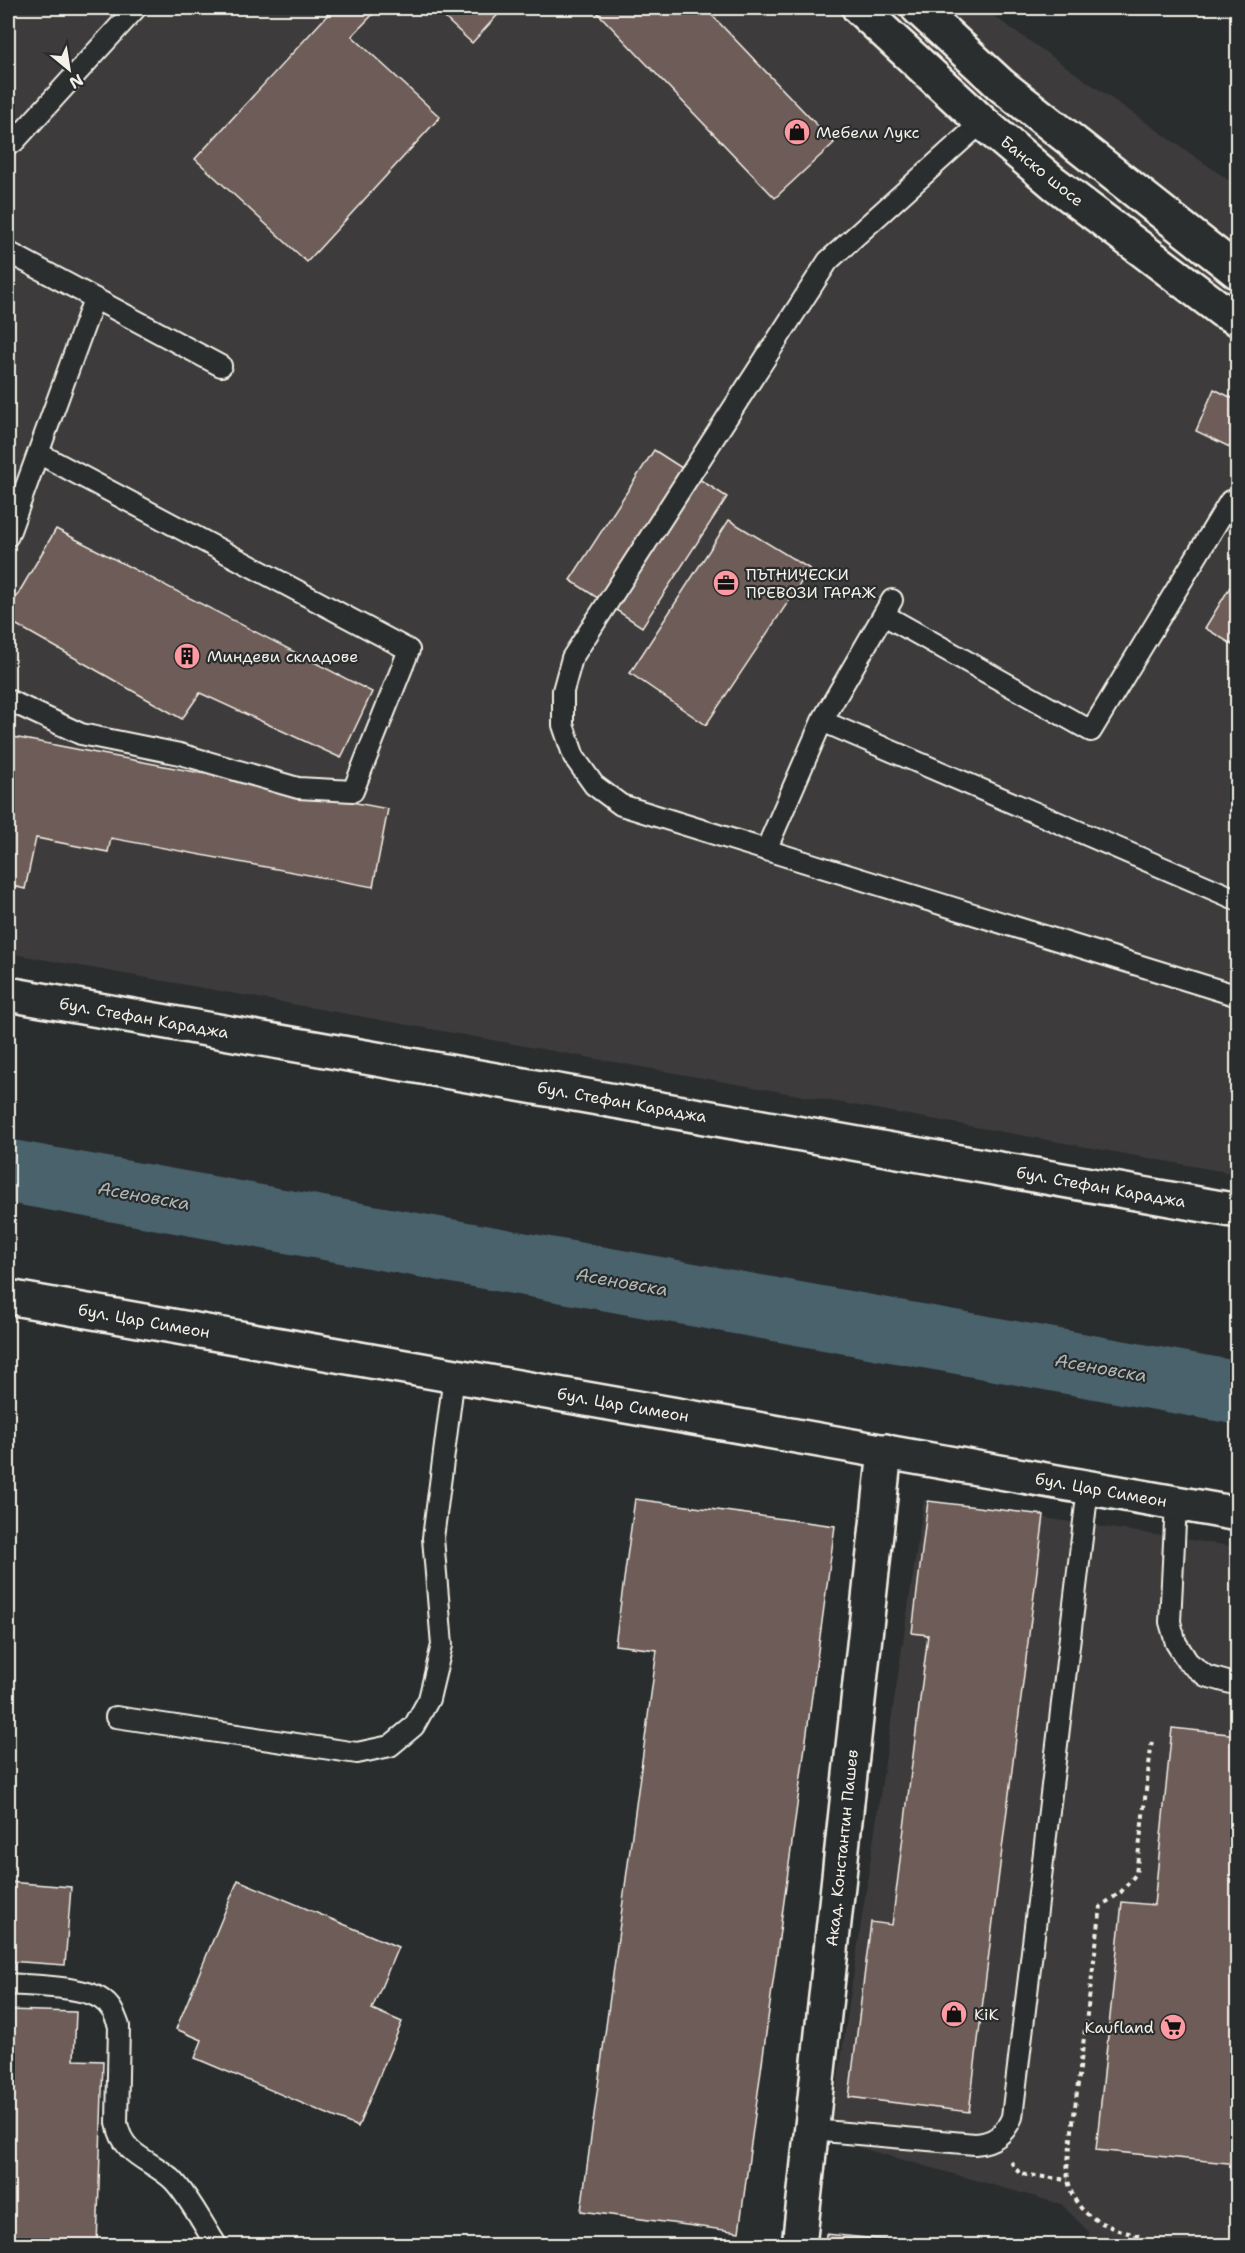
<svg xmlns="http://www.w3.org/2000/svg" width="1245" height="2253" font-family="'Shantell Sans',sans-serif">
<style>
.built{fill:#3e3b3b}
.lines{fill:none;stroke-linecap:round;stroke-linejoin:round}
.river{stroke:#48626c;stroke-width:63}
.building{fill:#6e5c59;stroke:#f4f1e8;stroke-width:1.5}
.service-casing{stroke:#f4f1e8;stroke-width:24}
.minor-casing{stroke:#f4f1e8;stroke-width:38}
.secondary-casing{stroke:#f4f1e8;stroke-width:38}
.path{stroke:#f4f1e8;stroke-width:4;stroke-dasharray:4.5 4.5;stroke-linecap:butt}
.service{stroke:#2a2d2e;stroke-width:20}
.minor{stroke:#2a2d2e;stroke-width:33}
.secondary{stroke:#2a2d2e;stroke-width:33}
.labels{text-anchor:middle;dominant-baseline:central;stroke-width:4.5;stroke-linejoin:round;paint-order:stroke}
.poi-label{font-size:16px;fill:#f4f1e8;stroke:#2a2d2e;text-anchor:start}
.street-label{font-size:16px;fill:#f4f1e8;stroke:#2a2d2e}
.water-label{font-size:18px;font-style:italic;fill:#afb8b6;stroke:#2a2d2e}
</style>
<rect width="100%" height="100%" fill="#2a2d2e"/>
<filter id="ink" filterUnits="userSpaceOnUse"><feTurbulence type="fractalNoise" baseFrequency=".0167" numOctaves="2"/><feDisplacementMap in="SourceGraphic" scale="12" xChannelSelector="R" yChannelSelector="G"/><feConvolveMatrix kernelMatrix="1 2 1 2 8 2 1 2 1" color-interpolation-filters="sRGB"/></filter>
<g filter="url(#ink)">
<path class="built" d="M8,8h974l255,178v988l-1229,-221z
M924,1500l313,47v698h-149l1,-13 -28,-28 -232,-65z"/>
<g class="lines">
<path class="river" d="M8,1171l1230,222"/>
</g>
<path class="building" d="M334,8h45l-27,28 88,81 -133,145 -112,-103z
M434,8h70l-32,35z
M593,8h112l129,135 -59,55z
M1214,389l24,12v50l-42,-20z
M654,450l73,47 -85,130 -72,-47z
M729,520l81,49 -104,156 -76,-52z
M56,529l316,163 -31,66 -141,-65 -18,26 -174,-99v-9z
M1230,587l8,5v56l-33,-20z
M8,736l380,73 -15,78 -262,-49 -3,14 -72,-14 -11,51 -17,-4z
M635,1499l200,27 -96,706 -158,-21 76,-561 -42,-5z
M928,1501l116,14 -75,597 -120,-15 22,-175 21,3 36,-290 -16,-2z
M1172,1728l66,7v429l-142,-14 26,-248 32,3z
M238,1880l160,67 -26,62 30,13 -44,105 -163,-69 7,-18 -26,-11z
M8,1882l63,5 -6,78 -57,-4z
M8,2010l68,2 -2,48 29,1 -6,185h-89z
M826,2234l92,9 -1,3h-92z"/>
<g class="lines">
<defs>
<path id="service" d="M982,122l-154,139 -256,397 -9,33v34l11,32 20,28 27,20 617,191
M8,137l6,5 122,-134
M8,252l213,114
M8,536l86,-237
M884,615l207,116 139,-230
M8,700l73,34 99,20 118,34 55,3 56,-141 -371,-197
M822,721l416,179
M766,850l56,-129 70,-121
M1176,1503l-6,119 6,21 12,19 18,14 32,9
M116,1717l241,36 33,-7 24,-20 15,-27 13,-54 -9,-107 21,-162
M8,1984c23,2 75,2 93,15 10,6 14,16 18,27l-2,97c6,34 34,36 56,57 17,18 30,45 44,66
M811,2130l164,14c19,-1 30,-10 37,-27l76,-629"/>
<path id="minor" d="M799,2246l86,-795"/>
<path id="secondary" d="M859,8l123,114 72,61 169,128 15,8
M918,8l83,77 237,187
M8,994l1230,217
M8,1297l1230,217"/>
</defs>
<use href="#service" class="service-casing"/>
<use href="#minor" class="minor-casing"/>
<use href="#secondary" class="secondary-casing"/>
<path class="path" d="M1011,2162l9,12 48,6
M1139,2236c-38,-11 -70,-21 -72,-67l34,-263 20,-14 15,-18 16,-134"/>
<use href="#service" class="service"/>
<use href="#minor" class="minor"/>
<use href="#secondary" class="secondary"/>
</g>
</g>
<defs>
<symbol id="shop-disc" viewBox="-11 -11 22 22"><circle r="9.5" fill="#ff9aa2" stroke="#2a2d2e"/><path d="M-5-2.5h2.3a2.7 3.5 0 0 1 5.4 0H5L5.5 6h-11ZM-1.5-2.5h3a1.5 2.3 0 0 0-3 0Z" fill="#111"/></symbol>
<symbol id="office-disc" viewBox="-11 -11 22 22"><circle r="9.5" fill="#ff9aa2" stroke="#2a2d2e"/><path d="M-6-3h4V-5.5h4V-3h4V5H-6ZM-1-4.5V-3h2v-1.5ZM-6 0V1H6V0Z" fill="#111"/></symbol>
<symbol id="building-disc" viewBox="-11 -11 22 22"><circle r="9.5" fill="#ff9aa2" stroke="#2a2d2e"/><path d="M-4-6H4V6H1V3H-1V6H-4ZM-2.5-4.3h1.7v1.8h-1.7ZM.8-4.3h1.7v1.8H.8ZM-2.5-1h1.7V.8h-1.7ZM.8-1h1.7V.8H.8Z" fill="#111"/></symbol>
<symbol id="supermarket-disc" viewBox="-11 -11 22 22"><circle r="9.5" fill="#ff9aa2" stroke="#2a2d2e"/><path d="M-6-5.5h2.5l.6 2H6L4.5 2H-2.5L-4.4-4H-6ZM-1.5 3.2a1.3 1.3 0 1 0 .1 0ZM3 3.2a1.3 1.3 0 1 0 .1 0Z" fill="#111"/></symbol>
</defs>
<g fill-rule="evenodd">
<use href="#shop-disc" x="782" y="117" width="30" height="30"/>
<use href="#office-disc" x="711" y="568" width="30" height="30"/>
<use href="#building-disc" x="172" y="641" width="30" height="30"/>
<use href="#shop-disc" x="939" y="1999" width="30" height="30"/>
<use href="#supermarket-disc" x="1158" y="2012" width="30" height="30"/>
</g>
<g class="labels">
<g class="poi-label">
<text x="816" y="132">Мебели Лукс</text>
<text x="746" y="574">ПЪТНИЧЕСКИ<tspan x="746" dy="18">ПРЕВОЗИ ГАРАЖ</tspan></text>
<text x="207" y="656">Миндеви складове</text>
<text x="974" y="2014">KiK</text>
<text x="1154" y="2027" text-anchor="end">Kaufland</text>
</g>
<g class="street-label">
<text transform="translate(1042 171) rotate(39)">Банско шосе</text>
<text transform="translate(144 1018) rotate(10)">бул. Стефан Караджа</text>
<text transform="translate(622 1102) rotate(10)">бул. Стефан Караджа</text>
<text transform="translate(1101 1187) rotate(10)">бул. Стефан Караджа</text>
<text transform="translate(144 1321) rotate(10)">бул. Цар Симеон</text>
<text transform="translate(623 1405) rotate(10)">бул. Цар Симеон</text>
<text transform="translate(1101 1490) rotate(10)">бул. Цар Симеон</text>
<text transform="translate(842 1848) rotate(-84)">Акад. Константин Пашев</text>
</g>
<g class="water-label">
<text transform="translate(144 1196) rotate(10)">Асеновска</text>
<text transform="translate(622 1282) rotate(10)">Асеновска</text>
<text transform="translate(1101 1368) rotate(10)">Асеновска</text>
</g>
</g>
<rect width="1245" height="2253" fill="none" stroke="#2a2d2e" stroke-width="30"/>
<rect x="15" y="15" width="1215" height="2223" fill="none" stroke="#f4f1e8" stroke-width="2" filter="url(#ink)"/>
<g transform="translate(69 69) rotate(150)" stroke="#2a2d2e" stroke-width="4.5" paint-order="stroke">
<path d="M0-4.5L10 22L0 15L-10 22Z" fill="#f4f1e8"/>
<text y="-9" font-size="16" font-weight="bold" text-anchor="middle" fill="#f4f1e8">N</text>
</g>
</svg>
